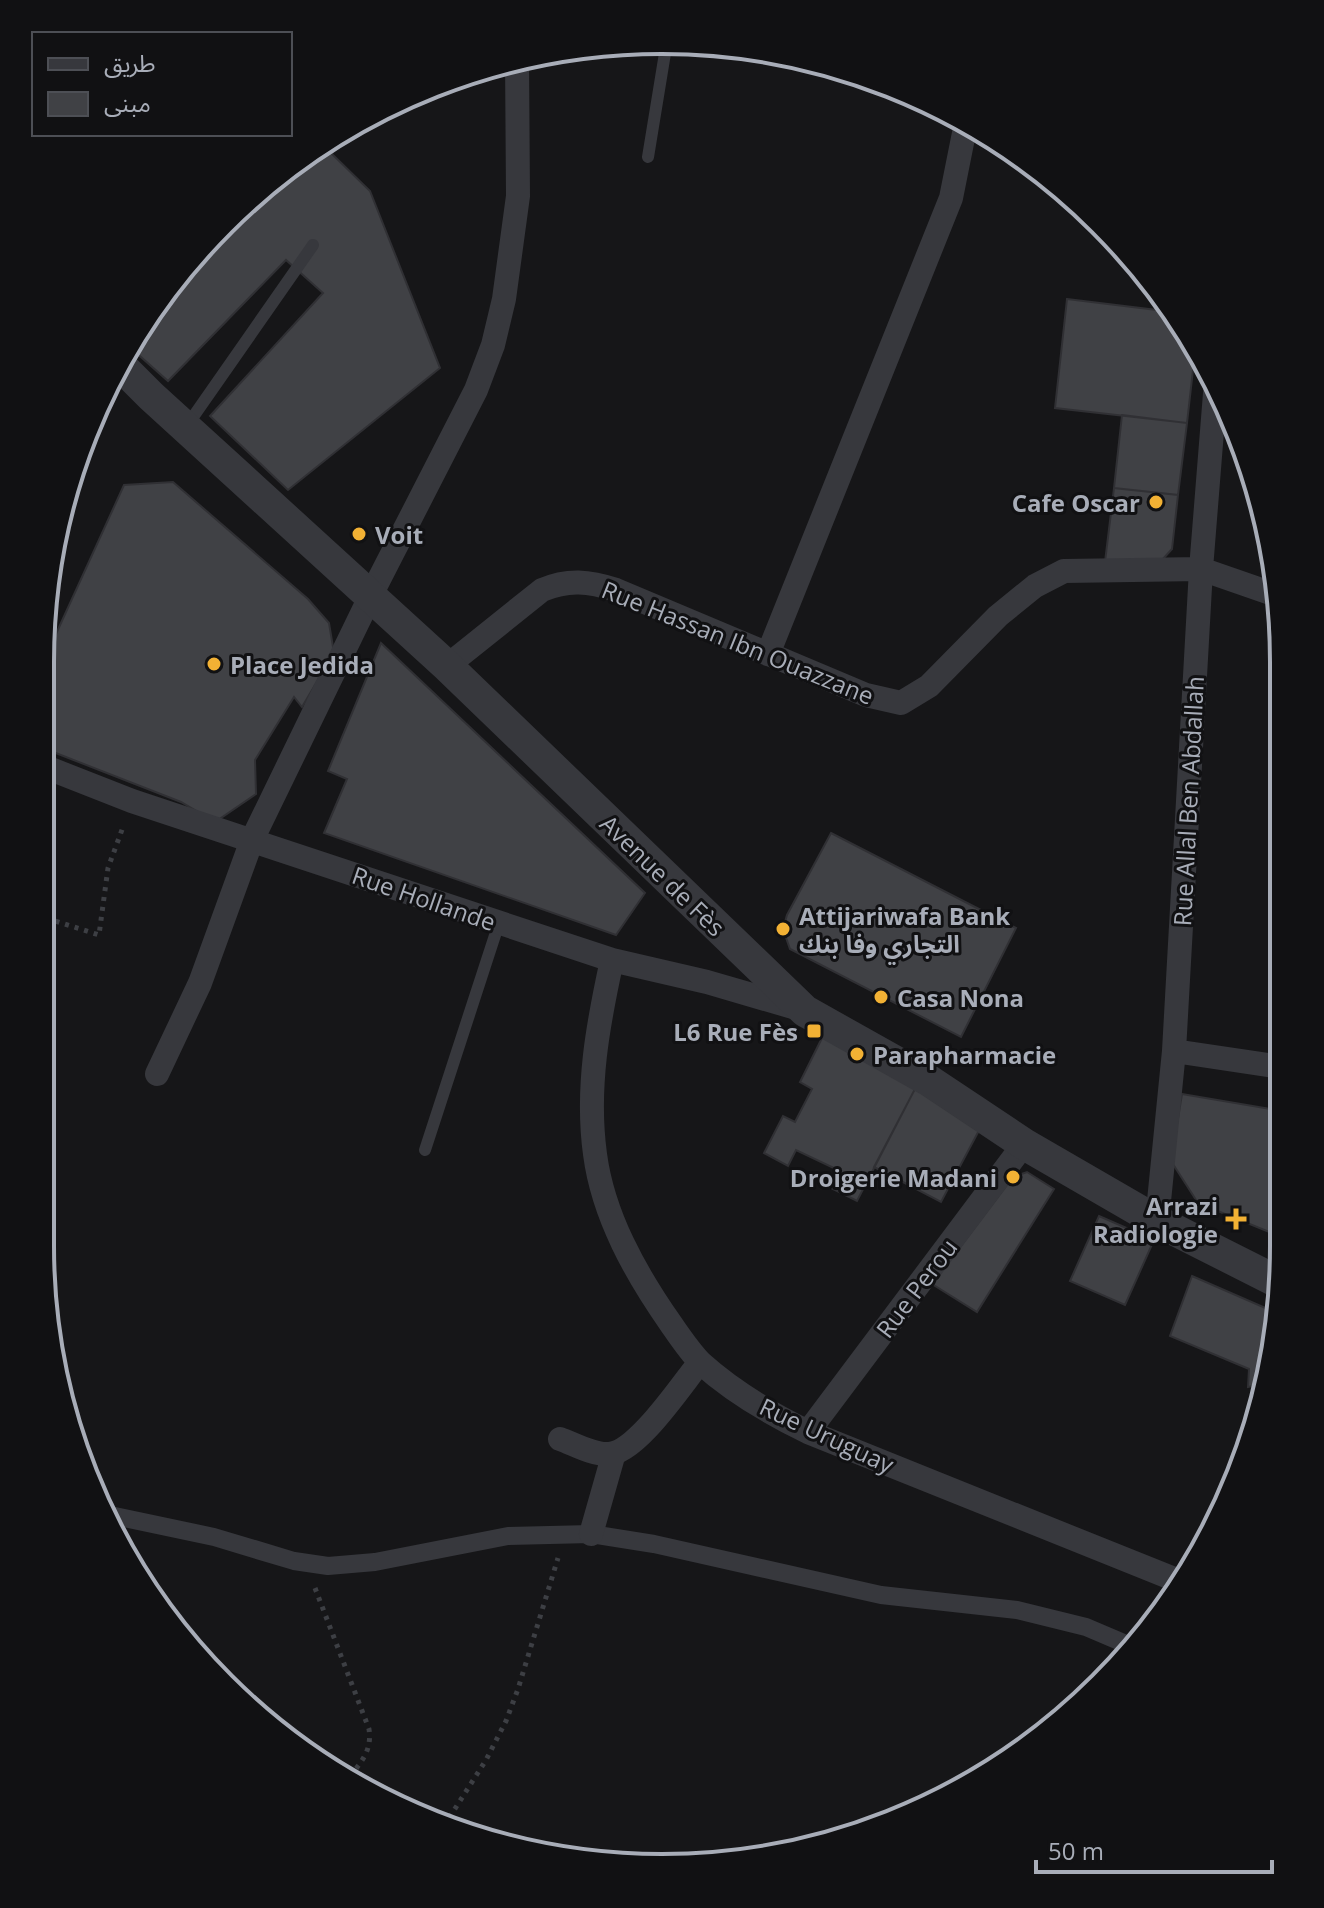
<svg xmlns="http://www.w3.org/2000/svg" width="1324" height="1908" font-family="'Open Sans','Noto Sans Arabic',sans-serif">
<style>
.building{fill:#404145;stroke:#303034;stroke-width:2}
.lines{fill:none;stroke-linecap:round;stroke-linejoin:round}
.path{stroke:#3d3f44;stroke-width:5;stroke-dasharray:4 6;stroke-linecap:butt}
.service{stroke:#37383d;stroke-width:12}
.pedestrian{stroke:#37383d;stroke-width:18}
.minor{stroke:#37383d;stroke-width:24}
.tertiary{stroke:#37383d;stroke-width:32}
.poi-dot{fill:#f2b134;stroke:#111113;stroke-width:3}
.labels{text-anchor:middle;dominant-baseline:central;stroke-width:6;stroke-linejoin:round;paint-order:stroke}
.poi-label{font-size:24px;font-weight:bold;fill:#a8adb8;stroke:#111113;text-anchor:start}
.street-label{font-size:24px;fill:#a8adb8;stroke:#111113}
.rim{fill:none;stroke:#a8adb8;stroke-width:4}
</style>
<rect width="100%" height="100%" fill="#161618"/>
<path class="building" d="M340,132l-8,22 38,37 70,177 -152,122 -78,-74 113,-123 -37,-33 -118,121 -36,-32 91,-127 94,-77z
M1067,299l98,12 30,41 -8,71 -132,-15z
M1122,415l65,8 -9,72 -64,-7z
M173,482l135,117 21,24 5,30 -32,54 -8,-10 -39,63 1,34 -41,28 -34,-20 -133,-52 2,-103 74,-162z
M1114,488l64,7 -6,54 -10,11 -57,2z
M381,643l264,250 -29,42 -292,-102 23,-54 -19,-8z
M831,833l185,95 -55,109 -171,-88 -7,-20 4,-14z
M823,1036l93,51 -59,114 -28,-14 9,-17 -42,-20 -8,16 -24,-13 19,-37 12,6 17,-33 -12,-7z
M916,1087l67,36 -42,79 -67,-35z
M1182,1094l100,17 2,127 -86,-35 -27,-42z
M1027,1172l27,17 -77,123 -45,-28 81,-107z
M1099,1216l55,24 -29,65 -55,-24z
M1192,1276l85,37 -5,55 -5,15 -19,4 1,-18 -79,-33z"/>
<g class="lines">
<path class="path" d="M46,918l53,17 9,-67 15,-41
M315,1588l54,141c3,20 -6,31 -18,46
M444,1826l42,-66 20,-39 12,-32 40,-131"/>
<path class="service" d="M648,157l19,-116
M186,427l127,-182
M425,1150l74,-227"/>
<path class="pedestrian" d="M110,1515l104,22 80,24 34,5 47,-4 133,-26 83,-2 63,10 227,51 136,15 69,17 47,20"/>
<path class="minor" d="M768,654l183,-456 15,-75
M447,666l95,-76c26,-11 47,-9 74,0l250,105 35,8 28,-17 69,-70 37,-30 29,-15 137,-2 72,25
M48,768l84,33 480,159 95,22 96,28
M612,960c-14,64 -26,128 -17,194 8,62 41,120 76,170 9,13 19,28 30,39 31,28 70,51 107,69l376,151
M1174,1051l107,16
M157,1074l43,-91 52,-143 119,-245 105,-205 17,-45 11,-46 14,-103 -1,-137
M1157,1221l17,-170 27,-482 15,-188
M808,1432l216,-288
M560,1439c14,5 33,16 48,15 28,0 74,-70 92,-92
M591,1534l23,-81"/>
<path class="tertiary" d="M120,365l31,31 296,270 358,345 123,69 96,64 133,77 123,62"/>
</g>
<g class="poi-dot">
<circle cx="1156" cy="502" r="8"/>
<circle cx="359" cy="534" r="8"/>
<circle cx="214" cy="664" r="8"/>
<circle cx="783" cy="929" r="8"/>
<circle cx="881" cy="997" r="8"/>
<rect x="806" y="1023" width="16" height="16" rx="4"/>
<circle cx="857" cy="1054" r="8"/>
<circle cx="1013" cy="1177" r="8"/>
<path d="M1232 1207h8v8h8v8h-8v8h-8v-8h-8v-8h8z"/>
</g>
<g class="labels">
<g class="poi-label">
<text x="1140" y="502" text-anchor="end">Cafe Oscar</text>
<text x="375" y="534">Voit</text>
<text x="230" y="664">Place Jedida</text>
<text x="799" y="915">Attijariwafa Bank<tspan x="799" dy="28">التجاري وفا بنك</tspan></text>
<text x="897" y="997">Casa Nona</text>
<text x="798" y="1031" text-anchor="end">L6 Rue Fès</text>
<text x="873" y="1054">Parapharmacie</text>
<text x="997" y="1177" text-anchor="end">Droigerie Madani</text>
<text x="1218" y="1205" text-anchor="end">Arrazi<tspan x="1218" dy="28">Radiologie</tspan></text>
</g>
<g class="street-label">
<text transform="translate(738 642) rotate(22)">Rue Hassan Ibn Ouazzane</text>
<text transform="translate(1188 801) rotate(-87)">Rue Allal Ben Abdallah</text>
<text transform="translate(663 875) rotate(44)">Avenue de Fès</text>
<text transform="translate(424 898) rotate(19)">Rue Hollande</text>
<text transform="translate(916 1288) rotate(-53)">Rue Perou</text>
<text transform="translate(827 1435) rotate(25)">Rue Uruguay</text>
</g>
</g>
<path d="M0 0H1324V1908H0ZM662 54H662A608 608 0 0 1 1270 662V1246A608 608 0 0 1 662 1854H662A608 608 0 0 1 54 1246V662A608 608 0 0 1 662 54Z" fill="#111113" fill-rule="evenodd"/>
<path class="rim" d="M662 54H662A608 608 0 0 1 1270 662V1246A608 608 0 0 1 662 1854H662A608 608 0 0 1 54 1246V662A608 608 0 0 1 662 54Z"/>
<rect x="32" y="32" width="260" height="104" fill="#111113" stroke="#4d4f55" stroke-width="2"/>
<rect x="48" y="58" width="40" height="12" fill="#37383d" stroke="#4d4f55" stroke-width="2"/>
<text x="104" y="72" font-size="24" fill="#a8adb8">طريق</text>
<rect x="48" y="92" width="40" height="24" fill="#404145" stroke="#4d4f55" stroke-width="2"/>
<text x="104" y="112" font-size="24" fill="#a8adb8">مبنى</text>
<path d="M1036 1860v12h236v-12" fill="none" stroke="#a8adb8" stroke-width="4"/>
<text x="1048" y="1860" font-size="24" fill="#a8adb8" stroke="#111113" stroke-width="6" paint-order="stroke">50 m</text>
</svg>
